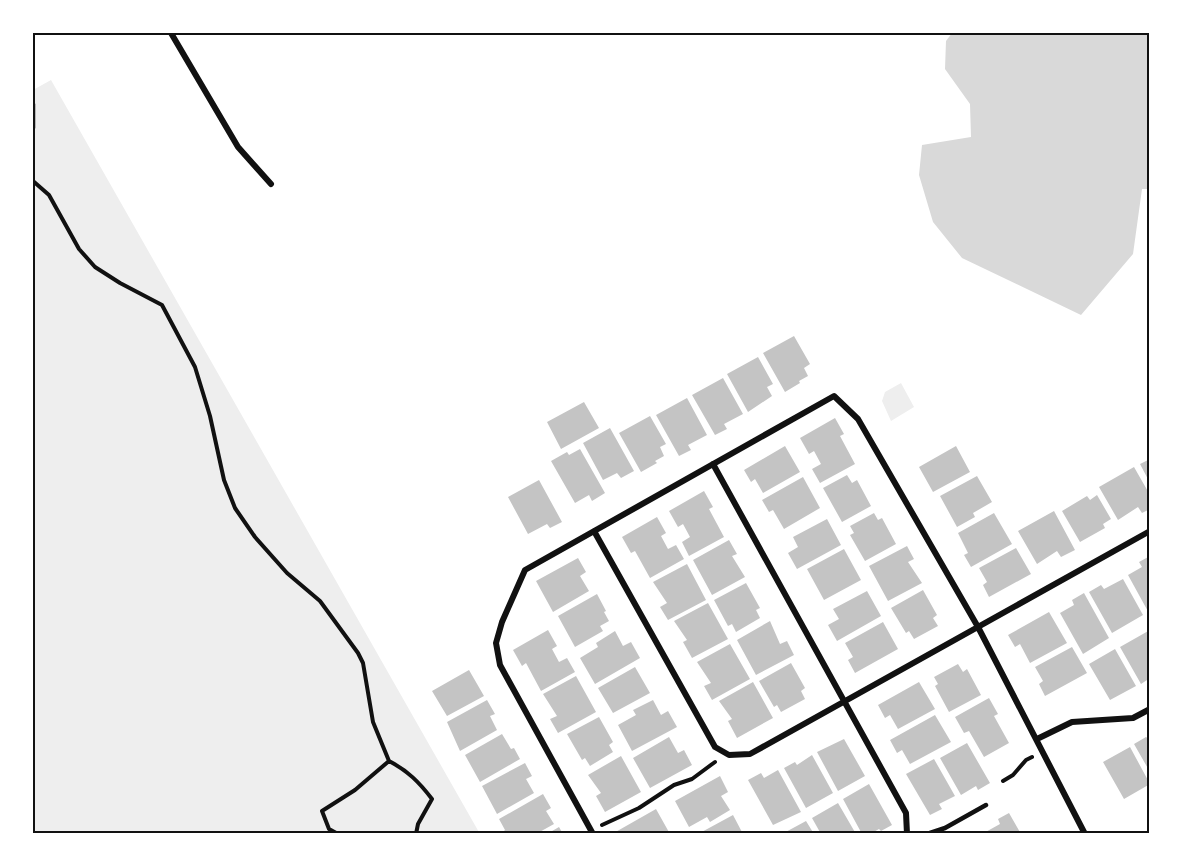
<svg xmlns="http://www.w3.org/2000/svg" width="1183" height="867" font-family="'Roboto Condensed',sans-serif">
<style>
.green{fill:#eee}
.water{fill:#d9d9d9}
.building{fill:#c4c4c4}
.lines{fill:none;stroke-linecap:round;stroke-linejoin:round}
.path{stroke:#111;stroke-width:4}
.service{stroke:#111;stroke-width:4.5}
.minor{stroke:#111;stroke-width:6}
.neatline{fill:none;stroke:#111;stroke-width:2}
</style>
<rect width="100%" height="100%" fill="#fff"/>
<path class="green" d="M51,80l429,754h-447v-744z
M901,383l13,24 -23,14 -9,-20 3,-9z"/>
<path class="water" d="M952,33h198v156h-8l-9,65 -52,61 -119,-57 -29,-36 -14,-47 3,-30 49,-8 -1,-33 -25,-35 1,-28z"/>
<path class="building" d="M794,336l16,28 -6,4 4,8 -9,5 1,2 -15,9 -22,-39z
M758,357l15,27 -6,3 5,9 -24,16 -21,-38z
M723,378l20,36 -19,10 3,5 -12,6 -23,-40z
M687,398l20,37 -19,10 3,5 -12,6 -23,-41z
M584,402l15,26 -38,21 -14,-27z
M650,416l16,28 -6,3 4,9 -9,5 2,2 -16,9 -22,-39z
M835,418l9,16 -4,2 15,28 -35,19 -8,-14 9,-5 -7,-13 -5,3 -9,-16z
M610,428l24,43 -13,7 -4,-5 -14,7 -20,-37z
M785,446l15,26 -37,21 -8,-14 -4,3 -7,-12z
M956,446l14,26 -37,20 -14,-25z
M580,449l25,44 -13,8 -3,-6 -14,8 -24,-42 16,-9 2,3z
M1150,459v24l-10,-19z
M1134,467l16,28v14l-8,4 -4,-6 -20,13 -19,-33z
M847,475l5,8 5,-3 14,26 -29,16 -19,-34z
M977,476l15,26 -19,11 2,4 -18,10 -17,-31z
M803,477l17,31 -36,21 -11,-19 -4,2 -7,-12z
M539,480l23,42 -12,6 -3,-4 -19,10 -20,-37z
M704,491l9,16 -4,2 15,28 -35,19 -7,-14 8,-5 -7,-13 -5,3 -9,-16z
M1097,495l14,24 -8,5 2,4 -25,14 -18,-31 25,-15 3,4z
M1054,511l21,39 -14,7 -4,-6 -20,13 -19,-33z
M874,513l4,7 4,-2 14,26 -31,17 -15,-26 4,-2 -4,-7z
M994,513l18,31 -41,23 -7,-12 4,-2 -10,-20z
M657,517l9,16 -5,3 7,13 8,-4 8,14 -34,19 -15,-27 -4,2 -9,-16z
M827,519l14,26 -44,24 -9,-16 10,-6 -5,-10z
M729,540l8,14 -5,2 13,21 -33,18 -19,-35z
M907,546l7,13 -6,3 14,21 -34,18 -19,-35z
M1016,548l15,26 -42,23 -6,-12 4,-3 -8,-14z
M844,549l17,31 -37,20 -17,-31z
M1150,556v59l-22,-40 14,-8 -3,-5z
M578,558l8,14 -6,4 9,15 -36,21 -17,-31z
M687,564l19,36 -38,20 -8,-13 7,-4 -14,-21z
M1123,579l20,36 -31,18 -23,-41 12,-7 3,4z
M746,583l14,25 -4,2 4,8 -24,14 -4,-8 -4,2 -14,-26z
M923,590l14,25 -4,3 5,8 -24,13 -5,-8 -3,2 -15,-25z
M867,591l14,25 -44,25 -9,-16 11,-6 -6,-10z
M1084,593l25,45 -26,16 -23,-41 14,-8 -2,-5z
M597,594l9,17 -2,1 5,9 -9,5 3,5 -28,16 -17,-31z
M708,603l20,36 -36,19 -9,-16 4,-2 -13,-19z
M1049,612l18,31 -37,20 -10,-19 -5,3 -7,-12z
M770,621l10,23 7,-3 7,14 -38,20 -19,-35z
M883,622l15,27 -43,24 -7,-13 5,-3 -8,-14z
M548,630l9,16 -5,3 7,13 8,-4 8,14 -34,19 -15,-28 -4,3 -9,-16z
M1150,630v48l-9,6 -21,-37z
M615,631l8,15 8,-4 9,16 -45,26 -15,-26 18,-11 -2,-4z
M730,644l20,35 -38,21 -8,-14 7,-3 -14,-21z
M1072,647l15,26 -42,23 -6,-12 4,-3 -8,-14z
M1115,649l21,37 -26,14 -21,-36z
M791,663l14,25 -4,3 4,8 -24,13 -4,-7 -3,2 -15,-26z
M958,664l5,8 4,-3 14,26 -32,17 -14,-26 3,-2 -4,-7z
M635,667l15,26 -37,20 -15,-25z
M469,670l15,26 -37,20 -15,-25z
M576,676l20,36 -38,21 -8,-14 7,-3 -14,-22z
M753,682l20,36 -36,20 -9,-17 4,-2 -13,-18z
M919,682l16,27 -37,20 -8,-14 -5,3 -7,-13z
M989,698l9,16 -4,2 15,27 -25,14 -15,-26 -5,2 -9,-16z
M487,700l8,14 -5,2 7,14 -37,21 -13,-29z
M653,700l8,15 7,-4 9,16 -45,24 -14,-26 18,-10 -3,-5z
M935,715l16,27 -41,22 -8,-14 -5,3 -7,-13z
M599,717l14,25 -4,3 4,7 -23,14 -5,-8 -3,2 -15,-26z
M502,734l9,15 3,-1 6,11 -40,23 -15,-27z
M669,737l9,16 6,-3 8,15 -42,23 -17,-30z
M1146,737l4,3v32l-16,-28z
M844,739l21,37 -27,15 -21,-39z
M967,743l23,40 -12,7 -2,-4 -15,9 -21,-37z
M1130,747l20,37 -26,15 -21,-37z
M812,755l21,38 -27,15 -22,-40 11,-6 2,3z
M621,756l20,36 -36,20 -9,-16 5,-3 -13,-18z
M934,759l21,37 -16,8 3,5 -12,6 -24,-41z
M525,763l7,13 -6,3 8,14 -37,21 -15,-28z
M778,770l23,42 -28,13 -25,-45 13,-7 3,5z
M720,776l8,16 -7,4 9,14 -20,12 -3,-5 -18,10 -14,-26z
M869,784l23,41 -11,6 -2,-2 -9,5h-8l-19,-35z
M543,794l8,14 -5,3 8,13 -18,10h-32l-1,-2 2,-2 -6,-11z
M838,803l18,31h-35l-9,-16z
M656,809l14,25h-58z
M1009,813l12,21h-39l18,-10 -2,-5z
M733,815l10,19h-45z
M806,821l8,13h-32z
M559,827l4,7h-16z"/>
<g class="lines">
<path class="path" d="M33,181l16,14 30,54 16,18 25,16 42,22 33,62 15,49 14,64 11,28 20,29 32,36 33,28 38,52 5,10 10,59 16,39c19,10 30,21 43,38l-14,25 -2,10
M1003,781l10,-6 13,-15 6,-3
M602,825l37,-17 35,-23 18,-6 23,-17
M33,832l2,2
M338,834l-9,-5 -7,-18 33,-21 34,-29"/>
<path class="service" d="M33,104v24
M927,834l18,-6 41,-23"/>
<path class="minor" d="M171,33l67,114 33,37
M713,464l193,349 1,21
M594,531l121,216 14,8 21,-1 400,-223
M1037,739l35,-17 61,-4 17,-9
M593,834l-93,-169 -4,-22 6,-21 23,-52 309,-174 24,23 120,208 107,207"/>
</g>
<rect width="1183" height="867" fill="none" stroke="#ffffff" stroke-width="69"/>
<rect x="34" y="34" width="1114" height="798" class="neatline"/>
</svg>
